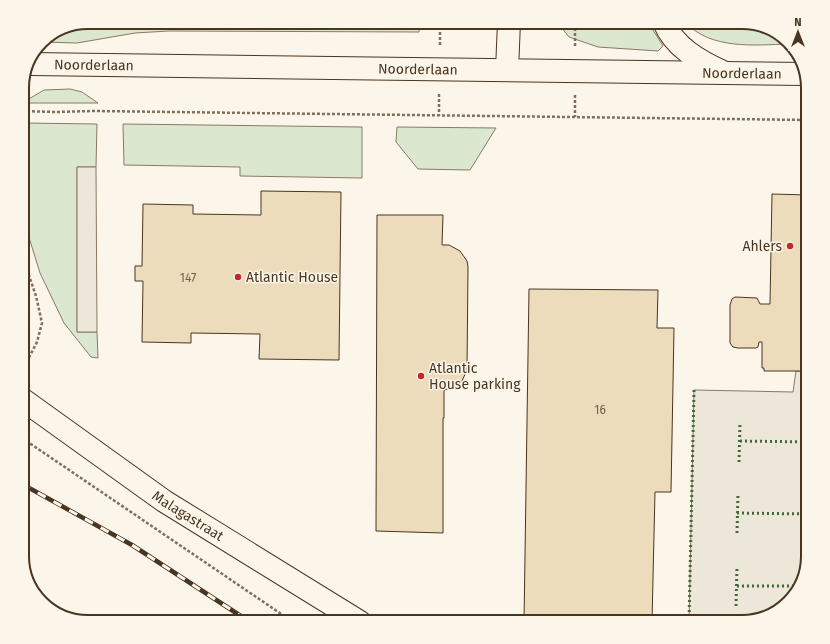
<svg xmlns="http://www.w3.org/2000/svg" width="830" height="644" font-family="'Fira Sans',sans-serif">
<style>
.green{fill:#dce7d0;stroke:#887966}
.parking{fill:#ede7d9;stroke:#887966}
.building{fill:#ecdcbc;stroke:#4a3520}
.lines{fill:none;stroke-linecap:round;stroke-linejoin:round}
.minor-casing{stroke:#4a3520;stroke-width:24}
.major-casing{stroke:#4a3520;stroke-width:24}
.path{stroke:#7f6f5c;stroke-width:2.5;stroke-dasharray:3 2;stroke-linecap:butt}
.minor{stroke:#fbf6e9;stroke-width:22}
.major{stroke:#fbf6e9;stroke-width:22}
.rail-casing{stroke:#4a3520;stroke-width:4.5}
.rail{stroke:#fbf6e9;stroke-width:3;stroke-dasharray:9;stroke-linecap:butt}
.hedge{stroke:#436837;stroke-width:3;stroke-dasharray:2 3;stroke-linecap:butt}
.poi-dot{fill:#c62828;stroke:#fbf6e9;stroke-width:1.5}
.labels{text-anchor:middle;dominant-baseline:central;stroke-width:3;stroke-linejoin:round;paint-order:stroke}
.number-label{font-size:12px;fill:#725f47}
.street-label{font-size:14px;fill:#4a3520;stroke:#fbf6e9}
.poi-label{font-size:14px;fill:#4a3520;stroke:#fbf6e9;text-anchor:start}
.rim{fill:none;stroke:#4a3520;stroke-width:2}
</style>
<rect width="100%" height="100%" fill="#fbf6e9"/>
<path class="green" d="M88,22h332l-1,10 -250,-1 -34,2 -58,10 -35,-1 2,-4z
M557,22h94l2,8 10,16 -5,5 -60,-4 -29,-10z
M685,22h58l40,14 6,8c-35,1 -78,6 -104,-22z
M70,89l12,3 16,11h-76l22,-13z
M23,123l74,1 -1,43h-19v165h20l1,26 -7,-1 -27,-34 -24,-50 -17,-55 -1,-8v-86z
M123,124l239,3v51l-122,-2v-9l-116,-2z
M397,127l99,1 -26,42 -52,-1 -22,-27z"/>
<path class="parking" d="M77,167h19l1,165h-20z
M796,371h12v186l-14,40 -23,18 -29,7h-53l5,-232 99,2z"/>
<path class="building" d="M261,191l80,1 -2,168 -80,-1 1,-25 -69,-1v10l-49,-1 1,-61h-8v-15h7l1,-62 50,1v9l68,1z
M772,194l36,1v176h-44v-3h-2v-26h-3l-1,5 -2,1h-18l-5,-1 -3,-4v-38l2,-6 3,-2 22,1 3,6h10z
M377,215h66l-1,30h7l11,6 7,10 1,6 -1,103 -6,13 -6,4 -11,3v28h-1v115l-67,-2z
M529,289l129,1 -1,38h17l-3,164h-16l-3,130h-128z"/>
<g class="lines">
<defs>
<g id="minor">
<path d="M507,70l2,-48"/>
<path id="s1" d="M22,399l142,102 196,121"/>
</g>
<g id="major">
<path d="M664,22c10,25 35,39 59,50"/>
<path id="s2" d="M31,64l774,10"/>
</g>
</defs>
<use href="#minor" class="minor-casing"/>
<use href="#major" class="major-casing"/>
<path class="path" d="M440,45v-23
M575,46v-24
M439,94v22
M575,95v22
M22,111l34,1 37,-1 715,9
M22,371l15,-29 5,-19 -6,-27 -14,-41
M22,438l271,184"/>
<use href="#minor" class="minor"/>
<use href="#major" class="major"/>
<defs>
<path id="rail" d="M22,484l110,61 118,77"/>
</defs>
<use href="#rail" class="rail-casing"/>
<use href="#rail" class="rail"/>
<path class="hedge" d="M740,441l68,1
M739,462l1,-40
M737,513l71,1
M737,533l1,-40
M737,586h61
M736,606l1,-40
M689,622l5,-232"/>
</g>
<g class="poi-dot">
<circle cx="790" cy="246" r="4"/>
<circle cx="238" cy="277" r="4"/>
<circle cx="421" cy="376" r="4"/>
</g>
<g class="labels">
<g class="number-label">
<text x="188" y="278">147</text>
<text x="600" y="410">16</text>
</g>
<g class="street-label">
<text stroke="none"><textPath href="#s2" startOffset="63">Noorderlaan</textPath></text>
<text stroke="none"><textPath href="#s2" startOffset="387">Noorderlaan</textPath></text>
<text stroke="none"><textPath href="#s2" startOffset="711">Noorderlaan</textPath></text>
<text stroke="none"><textPath href="#s1" startOffset="203">Malagastraat</textPath></text>
</g>
<g class="poi-label">
<text x="782" y="246" text-anchor="end">Ahlers</text>
<text x="246" y="277">Atlantic House</text>
<text x="429" y="368">Atlantic<tspan x="429" dy="16">House parking</tspan></text>
</g>
</g>
<path d="M0 0H830V644H0ZM88 29H742A59 59 0 0 1 801 88V556A59 59 0 0 1 742 615H88A59 59 0 0 1 29 556V88A59 59 0 0 1 88 29Z" fill="#fbf6e9" fill-rule="evenodd"/>
<path class="rim" d="M88 29H742A59 59 0 0 1 801 88V556A59 59 0 0 1 742 615H88A59 59 0 0 1 29 556V88A59 59 0 0 1 88 29Z"/>
<g transform="translate(798 32)" stroke="#fbf6e9" stroke-width="3" paint-order="stroke">
<path d="M0-3L7 15L0 10L-7 15Z" fill="#4a3520"/>
<text y="-6" font-size="11" font-weight="bold" text-anchor="middle" fill="#4a3520">N</text>
</g>
</svg>
